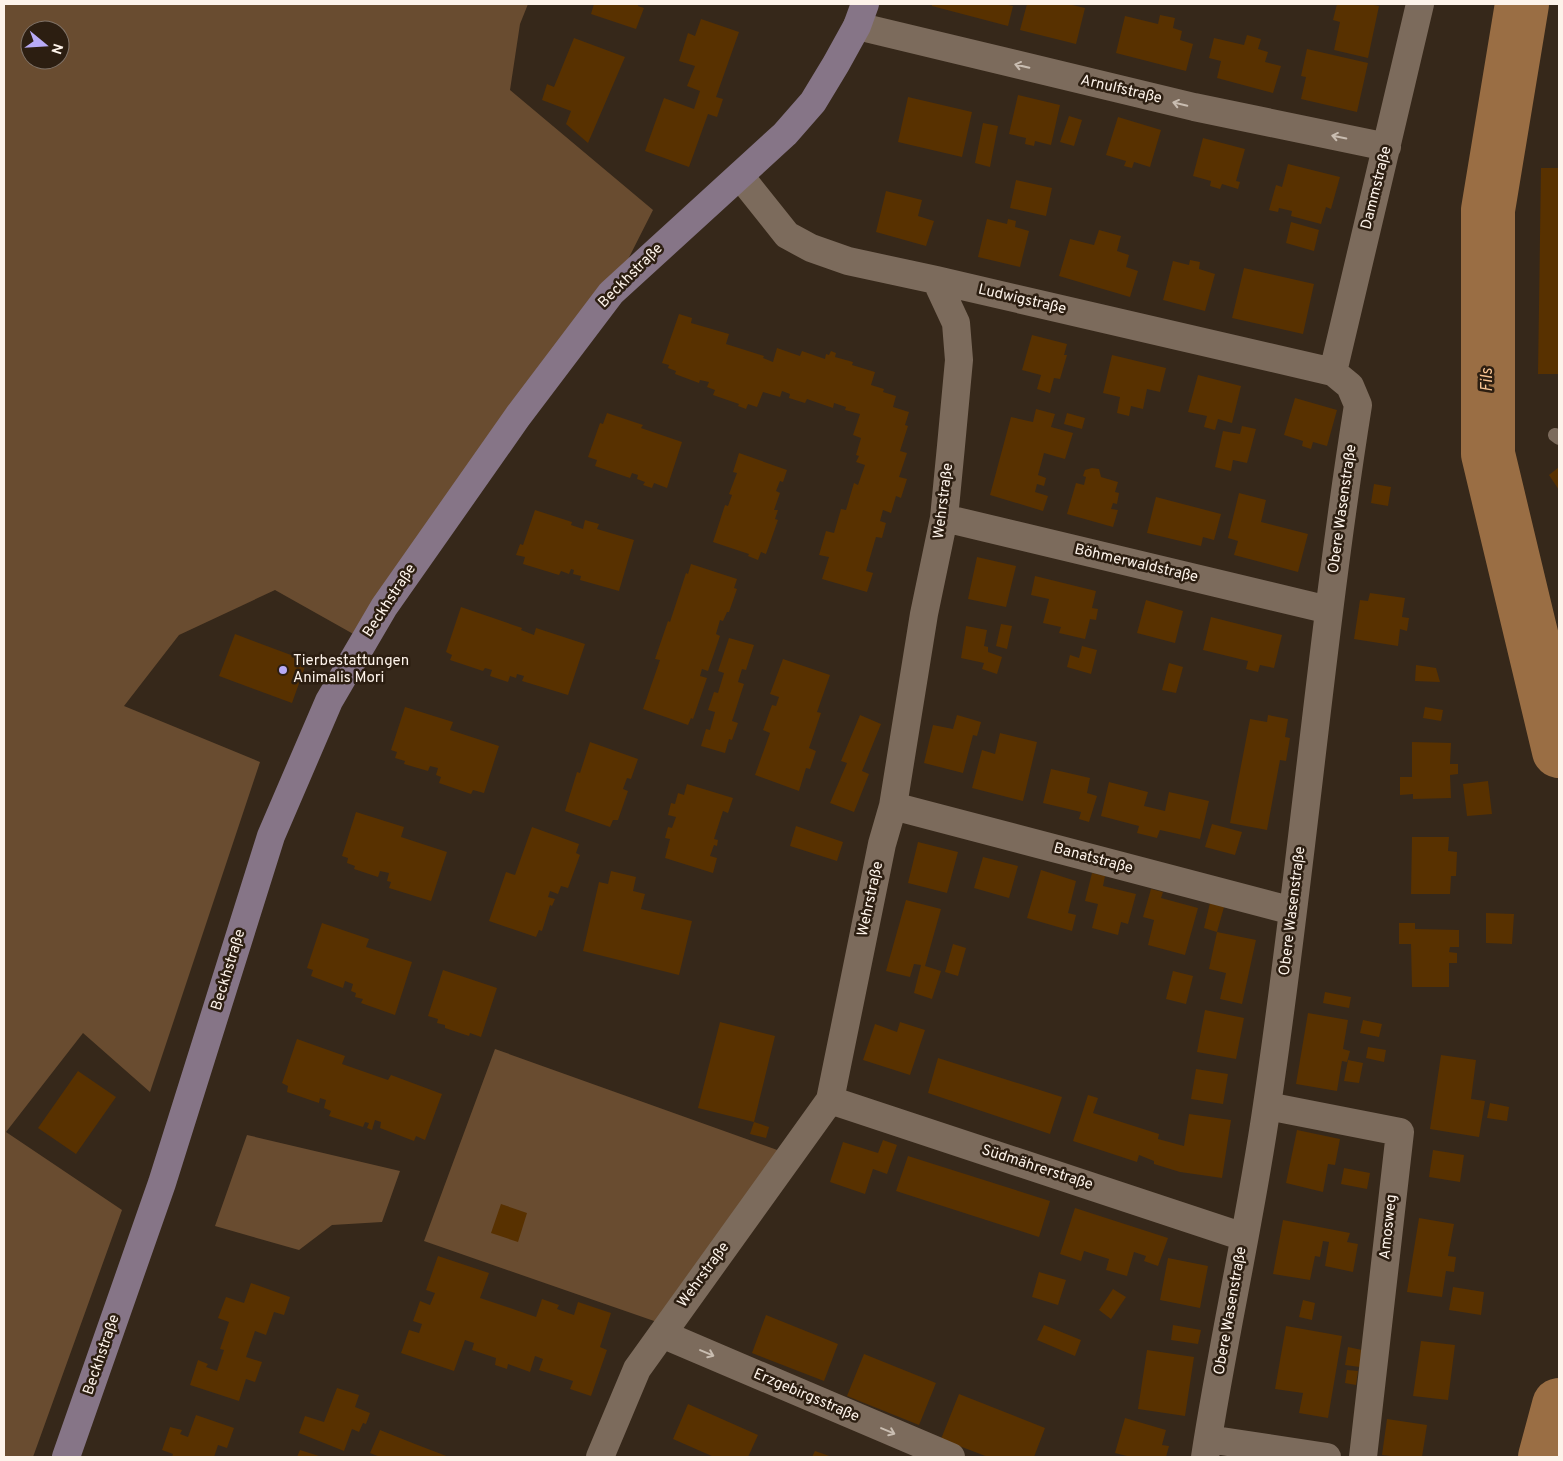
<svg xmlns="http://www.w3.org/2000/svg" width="1563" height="1461" font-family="Overpass,sans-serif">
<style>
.green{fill:#694c30;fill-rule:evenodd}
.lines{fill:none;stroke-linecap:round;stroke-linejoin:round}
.river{stroke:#9a6e44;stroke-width:54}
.building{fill:#583100}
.lane{stroke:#7c6b5c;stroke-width:14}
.street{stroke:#7c6b5c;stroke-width:28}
.secondary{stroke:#867587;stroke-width:28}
.oneway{stroke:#c9bdb1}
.poi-dot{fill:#b8abf7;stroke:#2c1e11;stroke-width:2}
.labels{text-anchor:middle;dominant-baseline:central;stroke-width:5;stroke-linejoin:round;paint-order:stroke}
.street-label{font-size:15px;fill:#fdf3ea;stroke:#2c1e11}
.poi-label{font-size:15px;fill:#fdf3ea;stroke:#2c1e11;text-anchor:start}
.water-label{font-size:16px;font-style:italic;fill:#fbc695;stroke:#2c1e11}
</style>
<rect width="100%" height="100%" fill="#36281a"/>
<path class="green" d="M4,4h524l-8,20 -10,66 143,120 -42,83 -247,347 -89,-50 -96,45 -55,71 136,56 -110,330 -67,-59 -77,99 116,78 -89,247h-29zM30,30h30v30h-30z
M495,1049l285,102 -123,171 -233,-81z
M247,1135l153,36 -18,51 -50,3 -33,25 -84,-24z"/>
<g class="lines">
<path class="river" d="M1522,4l-34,206v244l71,297
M1545,1457l14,-52"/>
</g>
<path class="building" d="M594,4h44v2l6,2 -8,21 -45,-15z
M932,4h71l10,2 -5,20 -76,-20z
M1027,4h41l17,4 -9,36 -56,-14z
M1337,4h31l11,2 -11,52 -34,-8 6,-28 -7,-2z
M1160,15l15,3 -2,10 9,3 -2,9 13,4 -7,27 -70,-18 9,-37 33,8z
M701,19l38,13 -23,65 7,2 -6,18 -9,-3 -19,53 -44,-16 19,-53 30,11 6,-18 -13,-5 8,-20 -16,-5 9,-28 7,3z
M1247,35l14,4 -3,10 10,3 -3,10 16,4 -8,27 -56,-15 4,-17 -12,-3 5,-20 30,7z
M574,38l51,19 -37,86 -22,-19 5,-13 -29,-11 5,-16 7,3z
M1307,49l61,14 -11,49 -56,-13 5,-22 -5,-1z
M1018,95l42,10 -9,40 -16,-4 -1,5 -9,-2 1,-6 -17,-4z
M908,97l64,15 -10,45 -64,-15z
M1069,116l13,4 -8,26 -14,-4z
M1118,117l43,13 -11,37 -16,-5 -2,6 -8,-2 2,-5 -20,-6z
M983,123l15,3 -8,41 -15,-4z
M1203,138l42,11 -9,32 4,1 -2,7 -16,-5 -2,5 -10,-3 1,-5 -18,-5z
M1288,164l52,13 -9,32 -5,-2 -5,17 -30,-8 1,-5 -13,-3 -1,4 -9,-2 7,-25 6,2z
M1541,168h18v206h-21z
M1016,180l36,8 -6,28 -36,-8z
M886,191l36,9 -4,16 16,5 -8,25 -50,-14z
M987,219l20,5 1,-5 8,2 -1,6 14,4 -9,36 -42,-10z
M1291,222l28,8 -5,21 -28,-8z
M1099,230l22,6 -4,15 12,4 -3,12 12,4 -8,26 -71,-21 11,-37 24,6z
M1190,260l10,2 -1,7 16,5 -10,37 -42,-11 10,-39 16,4z
M1244,268l70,16 -11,50 -71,-16z
M679,314l13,4 -1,5 38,11 -3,10 38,12 -1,2 10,4 4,-14 23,8 2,-5 23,8 1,-5 3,1 2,-4 5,2 -1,4 18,5 -1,3 23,7 -4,13 13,4 -1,3 13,4 -3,11 16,5 -4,13 3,1 -8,25 7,2 -8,24 8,2 -6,19 -5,-2 -5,17 -8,-3 -3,11 6,2 -4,15 -6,-1 -10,34 7,2 -6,19 -45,-13 7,-22 -10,-2 7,-24 8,2 7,-24 5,1 8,-27 4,2 7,-20 -9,-3 3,-6 -3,-1 5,-17 -8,-3 7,-21 -15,-4 1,-3 -12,-4 -1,5 -26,-9 -2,4 -16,-5 1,-4 -8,-3 -2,6 -17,-5 -6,15 -9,-3 -2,5 -8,-3 1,-2 -26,-9 2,-5 -8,-3 2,-5 -9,-2 -1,3 -24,-9 1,-3 -8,-3 1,-3 -7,-2z
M1032,335l35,9 -3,11h3l-7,24 -6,-1 -4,15 -13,-4 4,-14 -19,-5z
M1112,355l54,13 -6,24 -13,-3 -4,20 -12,-3 -2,10 -12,-3 3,-16 -17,-4z
M1198,375l43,11 -9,37 -14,-4 -3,11 -11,-3 3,-11 -19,-4z
M1295,398l42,12 -10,36 -14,-4 -2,7 -9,-3 1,-5 -19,-6z
M1036,409l19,5 -4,13 22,6 -8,26 -21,-6 -6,22 8,3 -2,8 -7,-2 -2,8 13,4 -5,15 -53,-16 21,-78 22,5z
M607,413l36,12 -2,3 41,14 -15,46 -13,-5 -2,5 -9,-3 2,-3 -8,-3 1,-4 -6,-2 -2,5 -35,-12 2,-6 -9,-3 12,-34 3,1z
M1067,413l18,5 -3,11 -18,-5z
M1242,426l14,3 -9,34 -14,-3 -2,11 -16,-4 8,-36 17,3z
M739,453l48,17 -4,12 -3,-1 -4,10 4,2 -6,17h4l-3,9 3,1 -12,34 -5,-2 -3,8 -10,-4 1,-2 -36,-12 12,-37 3,1 4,-11 -3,-1 8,-21 -4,-1z
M1559,467v23l-10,-15z
M1092,468l7,1 2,8 17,5 -3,10 4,1 -2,11 -4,-1 -2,6 7,1 -5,17 -46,-13 9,-31 8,2 2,-8 -3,-1 2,-6z
M1374,484l17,3 -3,19 -17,-3z
M1239,493l27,7 -5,22 47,12 -10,38 -64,-17 4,-14 -10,-3z
M1156,497l65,17 -7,26 -11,-3 -2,9 -54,-13z
M535,510l37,12 -1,3 12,4 2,-9 14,4 -2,5 37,11 -15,51 -39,-11 1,-4 -8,-2 1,-4 -3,-1 -2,5 -8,-3 -2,4 -36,-11 2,-7 -9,-2 4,-11 3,1z
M977,557l39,9 -10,41 -38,-8z
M691,564l46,15 -3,9 3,1 -8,23h-2l-4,9 -3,-1 -4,14 4,2 -12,35 -6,-2 -2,7 7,2 -14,41 -2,-1 -3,7 -45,-16 17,-49 -5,-1 13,-38 2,1 16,-49 2,1z
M1035,576l61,15 -4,17 6,1 -2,11 -6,-1 -5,20 -26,-6 2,-6 -18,-4 6,-24 -18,-4z
M1370,593l35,5 -3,19 7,1 -2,13 -7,-2 -2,17 -44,-7 6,-39 8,1z
M1146,600l37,11 -8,32 -38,-10z
M461,607l61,21 -1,2 13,5 2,-7 49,16 -17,51 -46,-14 2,-5 -7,-2 -1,4 -6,-2 -2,6 -18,-6 2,-6 -7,-2 -2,3 -33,-11 2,-5 -6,-3z
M1211,617l71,18 -8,33 -14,-3 -2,7 -12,-3 2,-8 -45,-11z
M1001,624l11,2 -5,23 -11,-3z
M966,626l21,4 -3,16 4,1v5l14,5 -5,17 -15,-5 2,-6 -23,-5z
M235,634l72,27 -15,42 -73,-27z
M729,638l25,7 -8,25 -4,-1 -4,13 6,2 -12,37 6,2 -6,17 -3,-1 -4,14 -24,-7 5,-17 4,1 5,-18 -7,-2 6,-18 4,1 6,-20 -6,-2z
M1082,646l15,4 -6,24 -24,-7 3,-12 9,3z
M783,659l47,16 -13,37 4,1 -12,35 7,3 -6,18 -4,-1 -7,23 -44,-16 15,-42 -7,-3 9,-25 4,1 3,-9 -9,-3z
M1169,663l14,4 -7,26 -14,-3z
M1416,665l20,3 4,14 -25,-1z
M405,707l48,15 -3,8 49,16 -15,47 -11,-3 -2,4 -32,-11 2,-6 -5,-2 2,-7 -8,-2 -2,5 -24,-7 1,-3 -10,-3 2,-6 -6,-2z
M1425,707l18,3 -2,11 -18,-3z
M860,715l21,9 -19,47 7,3 -15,38 -24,-9 17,-40 -6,-2z
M957,715l24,7 -4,14 -4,-1 -10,38 -39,-10 9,-38 20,4z
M1268,715l20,4 -3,18 5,1 -4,23 -6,-1 -13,70 -37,-7 20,-104 17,3z
M1000,733l37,9 -14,59 -51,-13 10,-38 13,4z
M590,742l48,17 -7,20 -4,-1 -4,11 5,2 -10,29h-5l-3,7 -45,-16 12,-39 3,1z
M1412,742l39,1 -1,21h8v10l-8,1 1,23 -38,1v-5l-13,1v-18h12z
M1051,769l39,9 -3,15 10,3 -8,26 -10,-3 2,-7 -38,-9z
M1488,781l4,33 -25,2 -4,-32z
M1109,782l39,10 -4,14 21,5 4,-19 40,9 -9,38 -40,-9 -3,8 -20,-5 2,-7 -38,-10z
M687,784l46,14 -5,15 -5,-2 -9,28 4,1 -1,6 -3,-1 -4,11 7,2 -4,15 -48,-15 5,-19 -5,-1 3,-11 4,1 4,-11 -8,-2 3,-12 4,1 3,-11 6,2z
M356,812l48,15 -3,10 46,15 -16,49 -42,-13 2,-6 -4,-1 2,-8 -9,-2 -2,6 -24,-8 1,-3 -8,-3 1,-5 -6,-2z
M1212,824l30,8 -7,23 -30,-8z
M796,826l47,16 -6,19 -47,-15z
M532,827l47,17 -3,9 4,2 -12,33 -7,-2 -3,8 -8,-3 -2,6 7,2 -3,7 -2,-1 -8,26 -3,-1 -3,7 -47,-16 17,-49 9,3z
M1412,837h37l-1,14 9,1 -1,24h-5l-1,18h-39z
M918,842l40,10 -11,41 -39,-10z
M983,857l35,9 -9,32 -35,-10z
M1041,870l35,11 -8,32 8,2 -4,16 -45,-13z
M611,871l25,6 -3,14 12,3 -4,15 51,12 -13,54 -96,-24 16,-69 9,2z
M1092,873l13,3 -2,10 33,8 -8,30 -7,-2 -3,13 -26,-7 6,-24 -13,-3z
M1151,889l12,3 -2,6 37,10 -13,47 -37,-10 6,-25 -11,-3z
M906,900l35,9 -16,57 16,5 -9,28 -18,-6 7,-28 -7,-1 -4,13 -24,-6z
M1210,903l14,4 -7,25 -13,-4z
M1486,913l28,1 -2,30 -26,-1z
M322,923l47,16 -3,8 46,15 -17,53 -34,-12 2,-4 -8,-2 1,-4 -5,-2 2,-7 -8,-3 -2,7 -32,-12 2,-6 -6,-2z
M1399,923h16v6l44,1v17h-9l-1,5 8,1v10h-8v24h-37l-1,-43h-12z
M1217,932l39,8 -14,64 -22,-5 6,-26 -17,-4z
M953,944l13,4 -8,28 -13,-4z
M443,970l54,18 -16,49 -11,-4 -1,3 -24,-8v-3l-8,-2 1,-4 -10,-3z
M1173,971l20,5 -7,28 -20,-5z
M1325,992l26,5 -2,11 -26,-5z
M1205,1010l39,8 -8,41 -39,-7z
M1308,1013l40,7 -5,29 7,2 -3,11 -5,-1 -5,30 -41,-7z
M1363,1020l19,4 -3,13 -19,-4z
M720,1022l55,14 -21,86 -56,-14z
M900,1022l25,8 -15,45 -47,-15 12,-36 22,8z
M297,1039l48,17 -3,8 46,16 3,-5 51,19 -17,46 -9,-4 -2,5 -34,-13 1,-6 -6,-2 -3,10 -5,-2 2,-5 -4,-1 -2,5 -34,-11 2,-5 -7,-3 2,-8 -6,-2 -1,5 -32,-11 1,-6 -6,-3z
M1368,1047l18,3 -2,12 -18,-4z
M1441,1055l35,5 -5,39 14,2 -6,36 -49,-8z
M938,1058l124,39 -12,37 -122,-41z
M1348,1060l15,3 -4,20 -15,-2z
M1196,1069l32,5 -5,30 -32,-5z
M78,1071l38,26 -40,57 -38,-26z
M1088,1095l10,3 -5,15 66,21 -1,5 26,7 5,-32 42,6 -9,58 -42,-6 -26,-8v-3l-15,-6 -2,7 -64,-21z
M1490,1103l19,4 -2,14 -20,-3z
M754,1122l15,5 -3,11 -16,-4z
M1297,1130l43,9 -5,26 -7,-1 -5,28 -37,-9z
M883,1140l14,5 -10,29 -14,-5 -8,25 -35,-12 13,-40 35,11z
M1433,1150l31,5 -4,27 -31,-5z
M908,1156l142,45 -11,36 -143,-46z
M1344,1168l26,5 -3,16 -26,-5z
M501,1204l26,9 -9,29 -27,-9z
M1075,1208l93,30 -10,28 -14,-5 2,-5 -12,-4 -7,24 -21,-6 3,-11 -25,-8 -3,10 -21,-7z
M1419,1218l35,6 -6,32 8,1 -2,15 -8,-1 -4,26 -35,-5z
M1283,1220l67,13 -3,9 11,2 -5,28 -28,-6 4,-24 -6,-1 -3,16 -5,-1 -5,24 -37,-6z
M438,1256l51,17 -9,25 33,11 23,8 6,-18 17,6 -2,4 17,6 4,-13 33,11 -11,34 7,3 -16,46 -21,-7 3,-8 -34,-11 4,-11 -8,-3 -5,16 -22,-8 -1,5 -12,-4 1,-7 -24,-8 2,-7 -9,-3 -11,31 -53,-18 8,-23 10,3 3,-9 -9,-3 7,-20 10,4 5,-12 -9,-3z
M1168,1258l40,8 -8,42 -40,-8z
M1039,1272l27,8 -8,25 -26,-8z
M251,1283l39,14 -6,18 -10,-3 -8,23 -11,-4 -9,26 16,5 -7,20 -9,-3 -7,22 -49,-16 8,-25 10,4 -2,3 11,4 7,-21 -4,-1 9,-27 -11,-4 8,-21 18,6z
M1453,1287l31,5 -3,23 -32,-5z
M1113,1289l13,8 -15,22 -12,-9z
M1303,1300l12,3 -3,17 -13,-3z
M766,1315l72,29 -14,37 -72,-28z
M1044,1325l37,15 -6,16 -38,-16z
M1173,1325l28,5 -3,14 -27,-4z
M1286,1326l56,10 -14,82 -29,-5 4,-20 -28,-4z
M1421,1341l34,4 -7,55 -35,-4z
M1348,1347l14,3 -2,17 -15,-2z
M1147,1350l47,7 -9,59 -47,-7z
M864,1354l72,29 -17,42 -72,-29z
M1347,1370l11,1 -2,14 -11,-2z
M337,1388l22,7 -4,12 15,6 -4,11 -3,-1 -4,9 -7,-3 -8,22 -45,-18 6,-17 19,6z
M959,1394l86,34 -11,29h-46l-47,-18z
M688,1404l70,31 -10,22h-34l-41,-18z
M196,1415l38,13 -7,20 -9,-3 -4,12h-42l1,-3 -11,-4 8,-23 12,3 -2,4 8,3z
M1125,1418l41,12 -4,15 7,1 -3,11h-35l-16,-4z
M1387,1419l40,6 -5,32h-23l-17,-2z
M380,1430l35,14 34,13h-69l-10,-4z
M300,1450l22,7h-25z
M815,1451l17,6h-20z"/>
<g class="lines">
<path class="lane" d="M1555,435l4,3"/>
<path class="street" d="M857,26l337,81 193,40
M740,176l47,59 24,13 37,13 88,19 397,92 17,14 8,19c-37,232 -56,467 -91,700 -17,118 -44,234 -62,352
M1333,372l87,-368
M944,518l385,92
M893,806l400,105
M830,1100l414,137
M1267,1106l133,26 -37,325
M662,1334l289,123
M1208,1439l119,18
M600,1457l37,-88 193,-269 52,-256 11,-38 31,-192 20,-96 7,-72 8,-86 -3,-37 -20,-43"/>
<path class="secondary" d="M66,1457l96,-274 109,-347 58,-135 55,-94 134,-191 93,-123 174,-159 28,-32 23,-38 21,-38 8,-22"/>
</g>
<defs><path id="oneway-shaft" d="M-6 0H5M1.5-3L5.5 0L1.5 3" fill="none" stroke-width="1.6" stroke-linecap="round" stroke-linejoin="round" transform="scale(1.25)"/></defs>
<g class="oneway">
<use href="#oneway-shaft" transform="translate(1022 66) rotate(-167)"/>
<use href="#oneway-shaft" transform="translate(1180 104) rotate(-167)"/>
<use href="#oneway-shaft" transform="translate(1339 137) rotate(-168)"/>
<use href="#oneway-shaft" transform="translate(707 1353) rotate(23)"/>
<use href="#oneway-shaft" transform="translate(888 1431) rotate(23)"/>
</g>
<circle class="poi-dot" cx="283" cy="670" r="5"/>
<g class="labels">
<g class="street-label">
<text transform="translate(1121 90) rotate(13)">Arnulfstraße</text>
<text transform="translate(1377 188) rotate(-76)">Dammstraße</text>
<text transform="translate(631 276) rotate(-45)">Beckhstraße</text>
<text transform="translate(1022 300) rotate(13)">Ludwigstraße</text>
<text transform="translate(944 501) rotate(-83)">Wehrstraße</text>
<text transform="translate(1343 509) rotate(-82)">Obere Wasenstraße</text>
<text transform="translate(1136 564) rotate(13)">Böhmerwaldstraße</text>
<text transform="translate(390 601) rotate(-57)">Beckhstraße</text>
<text transform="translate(1093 859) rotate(15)">Banatstraße</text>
<text transform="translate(871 899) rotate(-78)">Wehrstraße</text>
<text transform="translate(1293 911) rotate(-83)">Obere Wasenstraße</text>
<text transform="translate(229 970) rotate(-73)">Beckhstraße</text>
<text transform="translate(1037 1168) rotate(18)">Südmährerstraße</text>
<text transform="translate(1389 1227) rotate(-84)">Amosweg</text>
<text transform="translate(704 1275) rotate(-54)">Wehrstraße</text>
<text transform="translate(1231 1311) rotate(-80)">Obere Wasenstraße</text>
<text transform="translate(102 1355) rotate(-71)">Beckhstraße</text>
<text transform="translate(806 1396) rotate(23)">Erzgebirgsstraße</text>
</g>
<g class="poi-label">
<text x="293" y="661">Tierbestattungen<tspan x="293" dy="17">Animalis Mori</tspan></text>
</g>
<g class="water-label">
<text transform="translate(1488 380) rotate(-90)">Fils</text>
</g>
</g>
<rect width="1563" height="1461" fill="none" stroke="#fdf3ea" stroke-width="10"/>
<g transform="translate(45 45) rotate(108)"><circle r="24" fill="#2c1e11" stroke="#807368"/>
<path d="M0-4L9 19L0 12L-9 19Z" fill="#b8abf7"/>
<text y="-8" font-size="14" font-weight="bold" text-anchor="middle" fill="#fdf3ea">N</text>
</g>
</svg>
